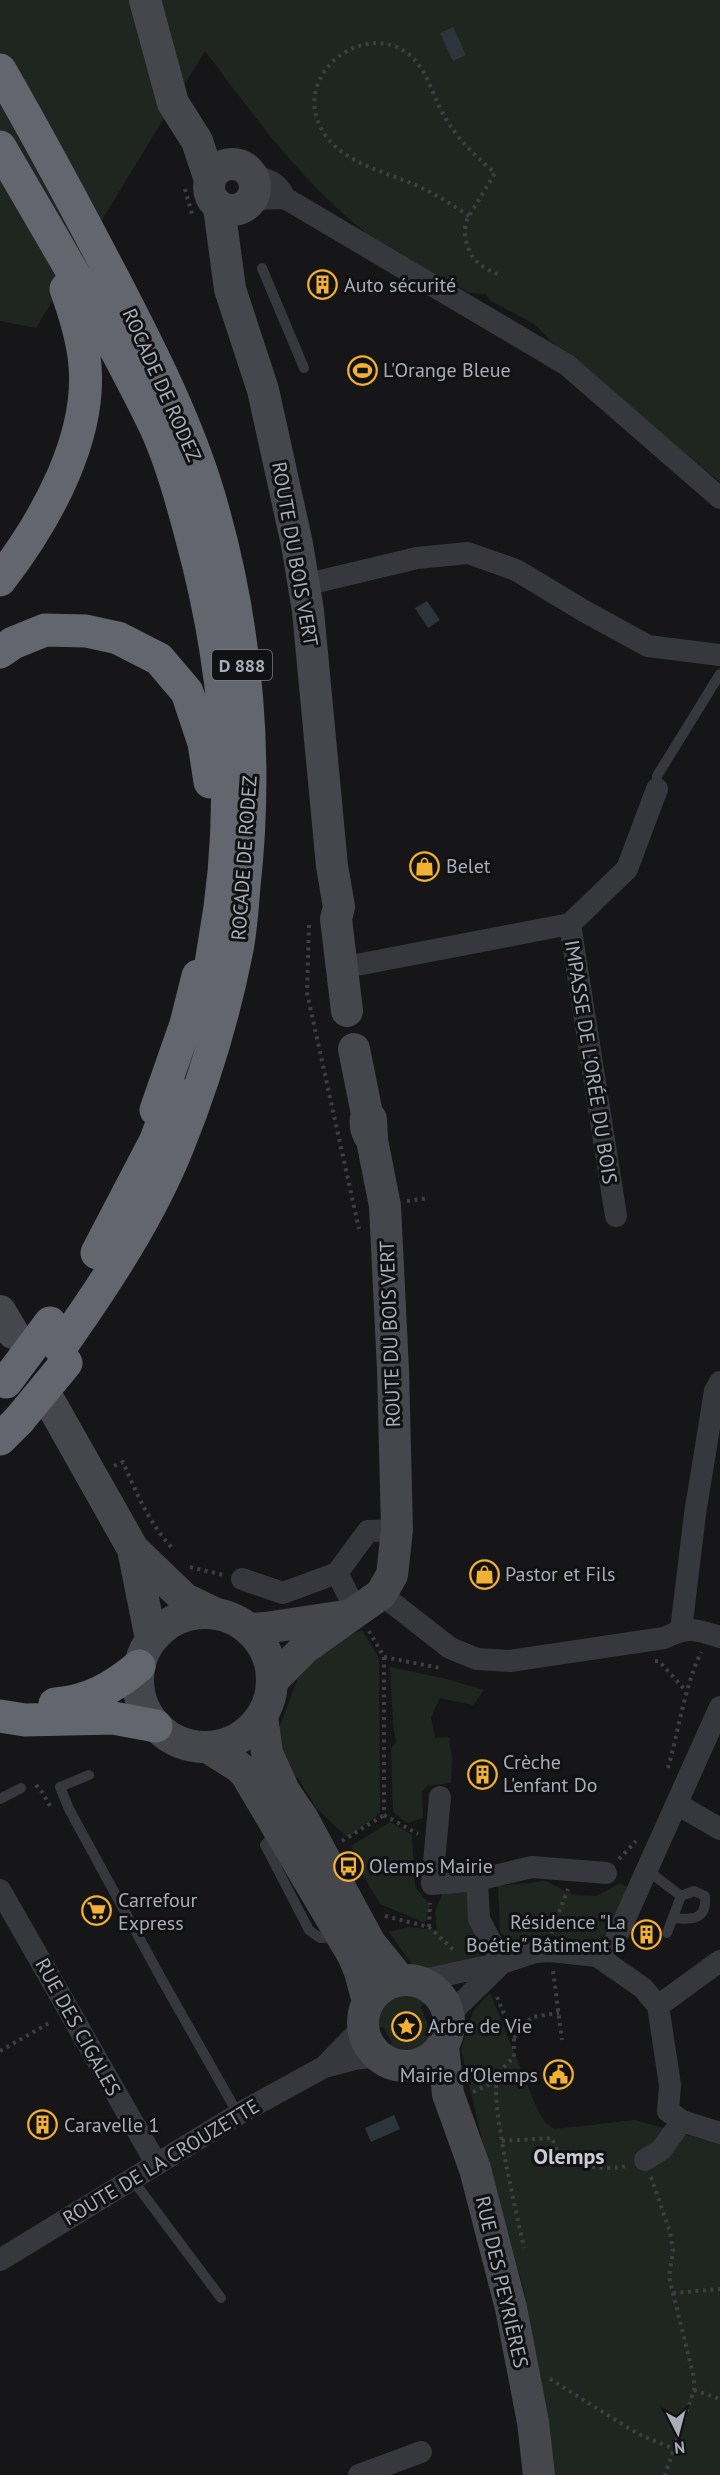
<svg xmlns="http://www.w3.org/2000/svg" width="720" height="2475" font-family="'PT Sans',sans-serif">
<style>
.green{fill:#1e261f}
.water{fill:#2c353c}
.lines{fill:none;stroke-linecap:round;stroke-linejoin:round}
.path{stroke:#3d3f44;stroke-width:4;stroke-dasharray:3 4.5;stroke-linecap:butt}
.lane{stroke:#37383d;stroke-width:10}
.street{stroke:#37383d;stroke-width:22}
.secondary{stroke:#45474d;stroke-width:32}
.highway{stroke:#63666e;stroke-width:33}
.highway-bridge{stroke:#63666e;stroke-width:33}
.labels{text-anchor:middle;dominant-baseline:central;stroke-width:6;stroke-linejoin:round;paint-order:stroke}
.shield{fill:#111113;stroke:#7b7e86;stroke-width:1.5}
.shield-label{font-size:18px;font-weight:bold;fill:#a8adb8}
.poi-label{font-size:20px;fill:#a8adb8;stroke:#111113;text-anchor:start}
.street-label{font-size:20px;fill:#a8adb8;stroke:#111113}
.quarter-label{font-size:22px;font-weight:bold;fill:#c9ccd4;stroke:#111113}
</style>
<rect width="100%" height="100%" fill="#161618"/>
<path class="green" d="M0,0h720v482l-164,-136 -22,-22 -43,-23 -6,-7 -15,-1c-29,-16 -62,-30 -89,-49 -73,-52 -123,-123 -176,-193l-169,277 -36,-7z
M362,1630l17,28 1,155 -32,25 -31,-29 -19,-31 -9,1 -16,-35 29,-77 39,-28z
M390,1667l53,11 41,12 -11,15 -33,-7 -9,19 4,21 14,-1 3,21 -1,25 -24,3 -5,6 1,26 -16,5 -14,-11 -2,-63 5,-7 -3,-18z
M390,1822l22,13 3,52 15,18 -5,18 -45,-19 -23,-39 3,-3 -9,-16z
M546,1881l27,14 24,1 23,-13 9,5 -21,45 -17,9 -43,-7 -38,6 -10,-9 -2,-46z
M444,1888l21,2 15,39 4,25 -21,10 -47,6 -27,-38 19,-5 29,3 -2,-18z
M490,1993l48,118 7,11 9,7 81,-9 85,24v331h-165l-31,-185 -39,-138 -24,-102 12,-39z
M402,1994h10l14,6 -1,4 -4,2 7,19 11,-2c1,30 -29,44 -53,27l6,-8 -9,-15 -8,2c-1,-18 10,-29 27,-35z"/>
<path class="water" d="M453,27l13,28 -13,6 -13,-28z
M427,601l13,19 -12,8 -13,-20z
M394,2115l6,14 -29,13 -6,-14z"/>
<g class="lines">
<path class="path" d="M185,189l7,25
M469,216c-14,-9 -28,-19 -43,-26 -31,-16 -74,-23 -97,-50 -47,-57 30,-122 78,-87 20,15 24,39 35,59 14,26 31,42 53,61l-26,43c-9,14 -2,40 12,49 5,4 12,7 18,10
M309,925l-2,68 52,236
M407,1201l22,-3
M114,1466l9,-4c13,31 27,62 49,86
M190,1567l34,8
M369,1631l15,26v158
M384,1657l56,11
M655,1661h4l27,30
M668,1768c11,-39 16,-79 33,-116
M36,1785l6,7 8,14
M384,1815l34,19
M342,1841l42,-26
M619,1859l17,-18
M385,1916l44,11 27,25
M429,1927l1,-24
M551,1933l17,-44
M553,1971l9,69
M497,1997l17,41v19c-5,5 -12,11 -16,18 -10,21 20,144 26,173
M514,2038l18,-21 27,-4
M0,2051l51,-29
M473,2092l24,-11
M502,2141l50,-3 7,19c23,9 43,14 68,9
M651,2177l19,55 3,19 -4,26 25,101v12l-29,85
M673,2293l47,-4
M550,2379l88,55 36,15
M694,2390l26,9"/>
<path class="lane" d="M262,268l42,100
M657,789v-13l63,-102
M89,1775l-29,12 9,22 92,169 72,127 9,7
M0,1799l21,-11
M275,1833l-10,12 44,85 11,8 18,-1
M647,1870l34,26 -14,37
M673,1918c19,2 34,2 32,-22l-11,-5 -13,5
M132,2179l89,119"/>
<path class="street" d="M253,176c16,3 25,7 32,22
M252,199l33,-1 282,167 153,133
M304,585l113,-27 51,-5 48,17 68,41 64,35 72,9
M570,924l57,-55 30,-80
M341,968l229,-44 46,292
M337,1573l20,39
M242,1579l41,14 54,-20 31,-42 29,-1
M381,1594l69,54 27,11 33,2 154,-23c24,-12 32,-9 56,-1
M681,1630l14,-116 20,-123 5,-9
M440,1797l-8,87 45,-4 55,-13 74,6
M677,1804l43,25
M477,1880l2,39 23,44
M0,1890l156,273
M597,1956l17,-13 106,-236
M418,1981l84,-18 33,-11 15,-1 47,5 46,32 15,18 12,79 -2,26 14,10 -21,29 -16,10
M658,2006l62,-45
M449,2015l53,-52
M325,2066l38,-39
M682,2121l38,12
M0,2260l242,-148 82,-45 30,-8 25,-3
M359,2475l62,-23"/>
<path class="secondary" d="M145,0l28,103 24,38 13,39
M209 187a23 23 0 1 1 46 0a23 23 0 1 1-46 0Z
M219,207l11,82 33,101 34,154 11,67 24,255 7,41 -3,12 11,92
M354,1049l13,65 4,5 1,21c-6,-8 -8,-17 -5,-26
M0,1311l13,22
M50,1402l83,147 18,90
M133,1549l52,50 31,15
M138 1680a67 67 0 1 1 134 0a67 67 0 1 1-134 0Z
M251,1629l14,-1 80,-12
M273,1680l32,-32 76,-54 11,-19 5,-45 -4,-160 -8,-164 -13,-66
M262,1717l5,36 17,38 19,28 67,124 30,37
M209,1748l30,19 7,7 107,181 7,17 8,30
M363 2023a43 43 0 1 1 86 0a43 43 0 1 1-86 0Z
M443,2046l5,48 27,75 36,139 22,114 6,53"/>
<path class="highway" d="M0,70c39,68 76,137 112,206 39,75 79,153 101,234 34,121 45,251 31,376 -2,23 -3,46 -8,68 -13,65 -33,130 -58,192 -29,72 -73,138 -118,202
M0,147c53,92 109,184 155,279 16,35 27,75 37,113 36,133 47,270 22,406 -3,19 -6,39 -11,58
M0,580c46,-60 95,-146 84,-224 -3,-23 -10,-45 -18,-67
M0,652l13,-9 32,-13 41,1 32,7 41,21 28,33 17,51 6,39
M156,1110l30,-86 12,-48
M97,1253l58,-111 19,-50
M0,1439l19,-19
M55,1704c33,-2 59,-17 84,-38
M0,1716l25,4 88,-2 43,8"/>
<path class="highway-bridge" d="M6,1382l44,-59
M19,1420l47,-57"/>
</g>
<defs>
<symbol id="building-ring" viewBox="-11 -11 22 22"><circle r="9.5" fill="#111113" stroke="#f2b134" stroke-width="1.5"/><path d="M-4-6H4V6H1V3H-1V6H-4ZM-2.5-4.3h1.7v1.8h-1.7ZM.8-4.3h1.7v1.8H.8ZM-2.5-1h1.7V.8h-1.7ZM.8-1h1.7V.8H.8Z" fill="#f2b134"/></symbol>
<symbol id="stadium-ring" viewBox="-11 -11 22 22"><circle r="9.5" fill="#111113" stroke="#f2b134" stroke-width="1.5"/><path d="M0-5a6.5 5 0 1 0 0 10a6.5 5 0 1 0 0-10ZM-3.5-1.8h7v3.6h-7Z" fill="#f2b134"/></symbol>
<symbol id="shop-ring" viewBox="-11 -11 22 22"><circle r="9.5" fill="#111113" stroke="#f2b134" stroke-width="1.5"/><path d="M-5-2.5h2.3a2.7 3.5 0 0 1 5.4 0H5L5.5 6h-11ZM-1.5-2.5h3a1.5 2.3 0 0 0-3 0Z" fill="#f2b134"/></symbol>
<symbol id="bus-ring" viewBox="-11 -11 22 22"><circle r="9.5" fill="#111113" stroke="#f2b134" stroke-width="1.5"/><path d="M-5-6H5V4H4V6H2V4H-2V6H-4V4H-5ZM-3.5-4V0h7V-4ZM-3.5 1.2v1.5H-2V1.2ZM2 1.2v1.5H3.5V1.2Z" fill="#f2b134"/></symbol>
<symbol id="supermarket-ring" viewBox="-11 -11 22 22"><circle r="9.5" fill="#111113" stroke="#f2b134" stroke-width="1.5"/><path d="M-6-5.5h2.5l.6 2H6L4.5 2H-2.5L-4.4-4H-6ZM-1.5 3.2a1.3 1.3 0 1 0 .1 0ZM3 3.2a1.3 1.3 0 1 0 .1 0Z" fill="#f2b134"/></symbol>
<symbol id="sight-ring" viewBox="-11 -11 22 22"><circle r="9.5" fill="#111113" stroke="#f2b134" stroke-width="1.5"/><path d="M0-6L1.8-2.2L6-1.7L2.9 1.2L3.7 5.4L0 3.3L-3.7 5.4L-2.9 1.2L-6-1.7L-1.8-2.2Z" fill="#f2b134"/></symbol>
<symbol id="civic-ring" viewBox="-11 -11 22 22"><circle r="9.5" fill="#111113" stroke="#f2b134" stroke-width="1.5"/><path d="M-.6-6.5H3V-4.5H.6V-3L4-1V1h2V6H-6V1h2V-1L-.6-3ZM-1.2 2.5V6h2.4V2.5Z" fill="#f2b134"/></symbol>
</defs>
<g fill-rule="evenodd">
<use href="#building-ring" x="306" y="268" width="33" height="33"/>
<use href="#stadium-ring" x="346" y="354" width="33" height="33"/>
<use href="#shop-ring" x="408" y="850" width="33" height="33"/>
<use href="#shop-ring" x="468" y="1558" width="33" height="33"/>
<use href="#building-ring" x="466" y="1758" width="33" height="33"/>
<use href="#bus-ring" x="332" y="1850" width="33" height="33"/>
<use href="#supermarket-ring" x="80" y="1894" width="33" height="33"/>
<use href="#building-ring" x="630" y="1918" width="33" height="33"/>
<use href="#sight-ring" x="390" y="2010" width="33" height="33"/>
<use href="#civic-ring" x="542" y="2058" width="33" height="33"/>
<use href="#building-ring" x="26" y="2108" width="33" height="33"/>
</g>
<g class="labels">
<rect class="shield" x="212" y="650" width="60" height="30" rx="4.5"/>
<g class="shield-label">
<text x="242" y="665">D 888</text>
</g>
<g class="poi-label">
<text x="344" y="285">Auto sécurité</text>
<text x="383" y="370">L'Orange Bleue</text>
<text x="446" y="866">Belet</text>
<text x="505" y="1574">Pastor et Fils</text>
<text x="503" y="1762">Crèche<tspan x="503" dy="23">L'enfant Do</tspan></text>
<text x="369" y="1866">Olemps Mairie</text>
<text x="118" y="1900">Carrefour<tspan x="118" dy="23">Express</tspan></text>
<text x="626" y="1922" text-anchor="end">Résidence "La<tspan x="626" dy="23">Boétie" Bâtiment B</tspan></text>
<text x="428" y="2026">Arbre de Vie</text>
<text x="538" y="2075" text-anchor="end">Mairie d'Olemps</text>
<text x="64" y="2125">Caravelle 1</text>
</g>
<g class="street-label">
<text transform="translate(162 385) rotate(66)">ROCADE DE RODEZ</text>
<text transform="translate(295 554) rotate(80)">ROUTE DU BOIS VERT</text>
<text transform="translate(244 858) rotate(-86)">ROCADE DE RODEZ</text>
<text transform="translate(591 1062) rotate(81)">IMPASSE DE L'ORÉE DU BOIS</text>
<text transform="translate(390 1334) rotate(-92)">ROUTE DU BOIS VERT</text>
<text transform="translate(78 2027) rotate(61)">RUE DES CIGALES</text>
<text transform="translate(161 2162) rotate(-31)">ROUTE DE LA CROUZETTE</text>
<text transform="translate(502 2282) rotate(77)">RUE DES PEYRIÈRES</text>
</g>
<g class="quarter-label">
<text x="569" y="2156">Olemps</text>
</g>
</g>
<g transform="translate(678 2433) rotate(174)" stroke="#111113" stroke-width="4.5" paint-order="stroke">
<path d="M0-4.5L10 22L0 15L-10 22Z" fill="#a8adb8"/>
<text y="-9" font-size="16" font-weight="bold" text-anchor="middle" fill="#a8adb8">N</text>
</g>
</svg>
